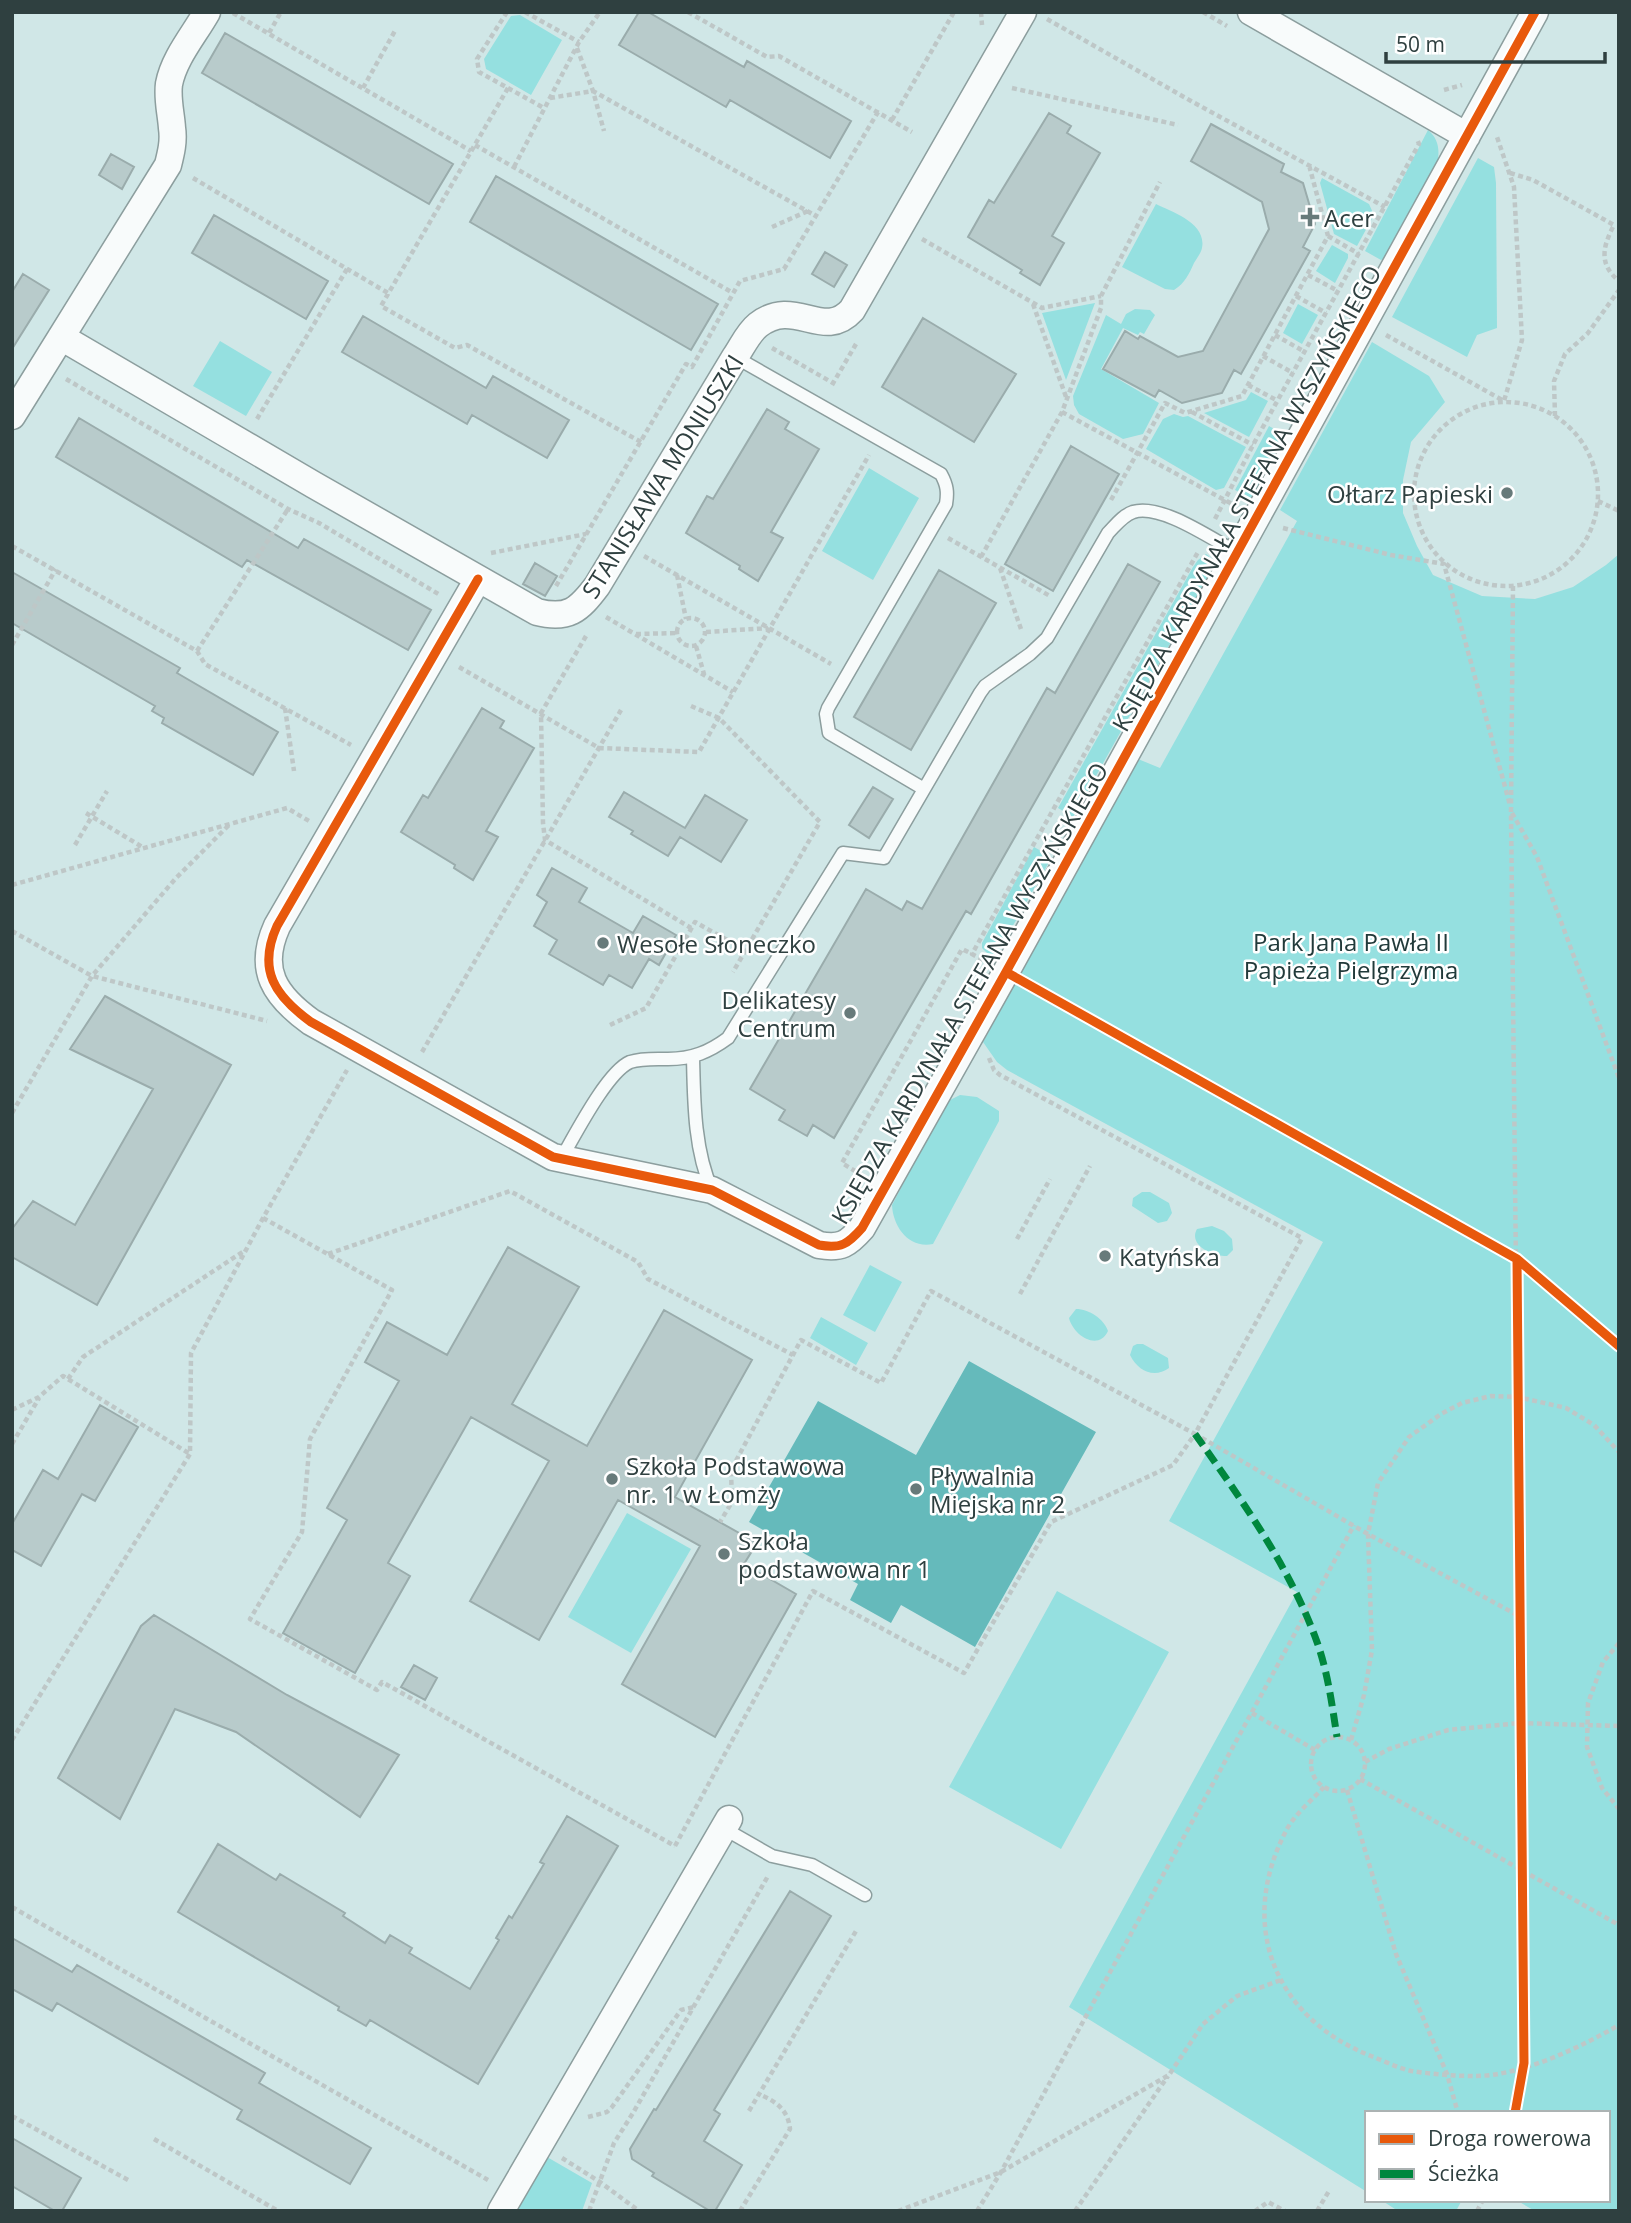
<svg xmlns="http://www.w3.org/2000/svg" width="1631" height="2223" font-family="'Open Sans',sans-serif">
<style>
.green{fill:#95e0e0}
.water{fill:#65babb}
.building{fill:#b8cbcb;stroke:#9aacac;stroke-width:2}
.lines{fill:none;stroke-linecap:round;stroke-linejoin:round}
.service-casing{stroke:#8c9e9e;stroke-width:15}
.minor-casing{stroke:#8c9e9e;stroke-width:29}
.path{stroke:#bec7c7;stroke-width:4.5;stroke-dasharray:5 3.5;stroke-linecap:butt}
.service{stroke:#f8fbfb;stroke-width:12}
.minor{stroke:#f8fbfb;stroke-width:26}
.quiet{stroke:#00873e;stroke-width:7;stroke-dasharray:14 7;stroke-linecap:butt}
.cycleway-casing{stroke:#fff;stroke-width:13}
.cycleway{stroke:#e8590c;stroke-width:9}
.poi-dot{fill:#677a7a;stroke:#fff;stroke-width:2.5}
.labels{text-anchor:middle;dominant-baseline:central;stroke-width:5;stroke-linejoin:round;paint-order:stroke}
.poi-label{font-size:24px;fill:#2f4040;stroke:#fff;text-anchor:start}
.street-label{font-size:24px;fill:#2f4040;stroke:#fff}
.park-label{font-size:24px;fill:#213a3a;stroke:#fff}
</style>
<rect width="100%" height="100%" fill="#d0e7e7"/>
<path class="green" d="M520,15l42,25 -31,55 -45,-26 -2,-10 27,-43z
M1428,130c11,9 12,21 9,34l-51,94 -5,2 -16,-9z
M1478,158l16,9 2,16 1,145 -20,7 -10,22 -75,-40z
M1322,178l47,26 5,11 -17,31 -23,-12 -14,-51z
M1156,204c16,8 51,19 46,44 -1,5 -5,10 -8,15 -5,11 -9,20 -20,27l-9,-1 -43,-22z
M1332,245l16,9v4l-13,25 -19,-12z
M1095,303l-29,77 -24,-67z
M1298,304l20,11 -16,29 -19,-11z
M1135,309l15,1 5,5 -11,19 -4,-2 -2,3 -15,-7 -22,41 58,34 -16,31 -20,5 -44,-25 -5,-9 -1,-9 33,-81 15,9 5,-10z
M220,341l52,31 -26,44 -53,-30z
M1372,342l57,34 16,26 -34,40 -8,38v33l14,33 16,29 49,21 53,3 38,-12 33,-22 13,-11v1657h-84l-19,-11h92v-87h-241v79l-298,-185 228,-415 -128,-71 154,-279 -316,-172 -10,-8 -14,-20 155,-283 22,9 137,-247 -17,-11z
M1251,392l17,9 -19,36 -45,-24 42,-13z
M1174,414l9,3 5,-1 58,31 -22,41 -8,2 -70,-41 17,-30z
M1269,426l17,10 -35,62 -16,-8z
M869,468l50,30 -46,82 -51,-29z
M1206,554l3,2 4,11 -140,250 -15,-9 135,-241 5,-7z
M1034,847l18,10 -57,100 -6,-2 -7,-7v-5z
M960,1095l17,2 22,14v10l-66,123c-24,5 -40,-17 -41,-39l54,-103z
M1142,1192h8l19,11 3,10 -5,8 -9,2 -26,-17 1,-8z
M1212,1226l12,5 8,8 1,11 -6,6c-15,0 -39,-11 -30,-27z
M870,1265l32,17 -27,50 -32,-17z
M1076,1309c13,0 28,10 32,22 -10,21 -35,4 -39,-13z
M821,1317l47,26 -12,22 -46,-27z
M1137,1344h6l25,14 1,10c-15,11 -31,3 -39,-13l3,-9z
M627,1513l64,36 -60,104 -63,-36z
M1057,1591l112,61 -108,197 -112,-62z
M547,2157l45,26 -10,28h-66z
M1381,2200h81l-6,11h-58z"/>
<path class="water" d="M969,1361l127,71 -121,215 -74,-42 -10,18 -41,-23 8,-16 -109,-62 69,-121 98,54z"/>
<path class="building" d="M639,12h9l96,55 3,-6 104,60 -21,37 -100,-58 -4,7 -107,-62z
M225,33l228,131 -24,40 -227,-131z
M1049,113l22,13 -4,7 33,20 -48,83 12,7 -24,42 -20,-12 2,-3 -54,-33 21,-37 5,3z
M1211,124l73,40 -3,8 22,11 12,41 -12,23 7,4 -69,123 -7,-4 -12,23 -40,10 -23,-13 -4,7 -52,-28 22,-38 13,8 2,-3 38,21 25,-6 66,-122 -7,-27 -71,-41z
M111,154l23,13 -12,22 -23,-14z
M496,176l222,128 -27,46 -221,-128z
M214,215l114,66 -22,38 -114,-66z
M825,252l22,13 -13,22 -22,-13z
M23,274l26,16 -37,59v-57z
M363,316l123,72 7,-12 76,44 -22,38 -75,-43 -5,9 -125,-72z
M923,318l93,56 -42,68 -92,-55z
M767,409l22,13 -4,7 34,20 -48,83 12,6 -25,43 -19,-12 1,-3 -54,-33 21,-37 6,3z
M79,418l219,130 6,-9 127,71 -23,40 -161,-90 -5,7 -186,-110z
M1071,446l48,28 -66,117 -48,-27z
M535,563l22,13 -12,20 -22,-12z
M1128,564l32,18 -189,332 -5,-3 -132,227 -21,-13 -6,11 -28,-16 6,-10 -35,-21 116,-200 36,21 5,-9 15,8 125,-221 8,5z
M939,570l57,33 -85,147 -57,-33z
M12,572l168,96 -3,5 101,59 -25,43 -91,-52 2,-5 -12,-7 3,-5 -143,-83z
M482,708l22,13 -4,7 34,20 -48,83 12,6 -25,43 -19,-12 1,-3 -54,-33 22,-37 5,3z
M873,787l20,12 -24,39 -20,-13z
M624,792l61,36 20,-33 42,25 -26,42 -41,-25 -12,19 -37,-22 2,-3 -24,-14z
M552,868l35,20 -8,14 54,31 10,-17 33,19 -17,30 -10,-6 -17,29 -23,-13 -6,10 -54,-31 8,-14 -23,-14 13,-24 -10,-7z
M105,996l126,69 -134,240 -85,-48v-28l21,-28 42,24 78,-136 -83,-40z
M508,1247l71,40 -67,117 75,42 77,-136 88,50 -77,137 82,46 -13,21 52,30 -81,143 -93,-53 78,-138 -82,-46 -79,140 -69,-39 79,-140 -78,-44 -83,146 22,13 -55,97 -72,-40 64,-113 -20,-12 72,-127 -34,-19 22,-40 60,33z
M100,1405l38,22 -43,74 -13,-7 -41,72 -29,-16v-26l31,-54 15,9z
M154,1615l133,80 112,60 -39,62 -124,-85 -61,-23 -55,110 -62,-41 83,-152z
M414,1665l23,13 -12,22 -24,-13z
M567,1816l51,30 -140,238 -108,-64 -4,6 -28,-16 1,-3 -161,-95 40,-68 58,36 4,-6 65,39 -2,3 42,27 5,-8 22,13 -3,5 61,36 29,-49 -3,-2 13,-22 3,2 32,-54 -4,-2z
M790,1891l41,25 -117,194 6,4 -16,27 38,24 -27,46h-5l-58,-35 2,-3 -22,-14 -2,-10 24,-40 2,1z
M12,1938l60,34 5,-7 188,108 -6,10 112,65 -21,36 -113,-65 5,-9 -185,-107 -5,8 -40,-22z
M12,2138l69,40 -19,33h-7l-43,-25z"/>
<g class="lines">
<defs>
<path id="service" d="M735,357l206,117c6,11 7,18 5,30l-118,204 -2,6 3,19 95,56
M693,1057c1,43 1,93 19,133
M561,1159c14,-24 46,-87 69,-97 12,-4 26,-3 38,-3 24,0 41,-7 60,-21l115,-185 41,5 96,-165 5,-7 45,-32 17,-16 61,-105c8,-8 14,-17 25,-21 28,-9 80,28 105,41
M723,1828l49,28 40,9 53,30"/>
<path id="minor" d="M1251,12l216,124
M61,337l253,148 223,127c31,8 42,-2 60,-26l138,-229c7,-10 13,-24 23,-32 37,-29 65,17 94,-15l171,-298
M12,416l156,-251c3,-12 6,-24 4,-37 -1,-15 -5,-29 -3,-44 5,-26 25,-49 38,-72
M478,579l-201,347c-20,44 -2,70 34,96l242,135 159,33 107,55c22,4 29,-1 43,-17l144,-256 529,-960
M501,2211l228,-392"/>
</defs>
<use href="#service" class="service-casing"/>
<use href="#minor" class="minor-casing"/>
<path class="path" d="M507,12l-30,47 2,13 65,36
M525,12l54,30
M688,12l79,45 12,-1 133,76
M981,12l1,13
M1203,12l24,14
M233,13l238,138
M1047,19l144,82 194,106
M269,33l12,-21
M577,48l16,43 11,40
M363,88l33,-59
M508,88l-127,218 74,42 12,-3 174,97
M1012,88l166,37
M1444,90l18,-5
M550,98l43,-7 223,125
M892,120l62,-108
M475,145l258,148
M514,167l65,-125 21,-30
M1510,173l23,7 81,45c-11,21 -16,39 5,56
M193,178l195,115
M772,227l36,-16
M1328,236l31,18
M922,239l120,69 59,-12
M1308,275l30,16
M1296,296l30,17
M1033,304l33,93
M1275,335l30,17
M1386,335l118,66 18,-61 -8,-153 -17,-50
M772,348l61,35
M1263,356l30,17
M66,379l222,130 31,14 121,72
M832,385l24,-41
M1248,385l30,16
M1414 494a92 92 0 1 1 184 0a92 92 0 1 1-184 0Z
M1062,412l172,93
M1192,412l61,33
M1555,416l-1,-35 11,-27 23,-21 31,-43
M257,419l90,-150
M1111,500l54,-97 20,10 57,-17 86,-160 -19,-71
M1598,501l21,10
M1215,519l38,-74 166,-301 -2,-5
M1283,528l108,27 53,9 66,241
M948,538l102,58
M12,546l185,105 8,13 146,81
M491,553l95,-19
M644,556l187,108
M981,557l81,-145 39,-104v-12l59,-114
M1000,568l22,64
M677,575l9,44
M556,586l130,-222 6,3 48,-86 44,-12 94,-157
M1513,586l-2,225 13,1192v60l-9,50
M606,617l127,75
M677 632a14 14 0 1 1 28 0a14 14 0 1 1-28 0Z
M706,632l62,-4
M636,634l41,-1
M586,636l-45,77 2,110 2,17 146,88
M12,645l44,-76
M696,646l8,28
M197,651l91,-142
M459,667l140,81 100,4 170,-297
M691,706l28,12 101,104 -87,150
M285,708l9,63
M86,813l58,35
M1512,813l25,44 82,221
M75,845l32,-54
M12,885l275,-77 22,13
M12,931l80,45 175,45
M983,960l-11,-6 226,-402
M1030,986l487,273 102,87
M610,1025l36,-17 49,-86 50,28
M422,1052l199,-342
M989,1058l5,12 6,5 302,163 -107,196 173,100 151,82
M12,1113l80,-137 84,-98 54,-54
M863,1176l-21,-13 120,-214 10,5
M263,1218l129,72 -82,149 -8,93 -52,87 127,71 5,-8 293,164
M1017,1239l33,-60
M328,1254l182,-63 128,71 10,17 145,76
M1020,1294l70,-128
M68,1379l15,-22 161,-106
M12,1410l27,-13 24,-21 127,78
M12,1444l27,-46
M1619,1643l-16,19 -15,41 -1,44 15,41 17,21
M1252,1713l63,37
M1311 1764a27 27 0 1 1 54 0a27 27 0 1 1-54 0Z
M12,1740l178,-286 1,-101 72,-135 84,-148
M1351,1740l13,-45 8,-45 -4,-116 10,-51 31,-46 32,-23 21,-11 29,-7 27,1 48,11 28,17 25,27
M1365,1762l24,-13 59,-19 72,-7 99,3
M1360,1779l259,146
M1324,1787c-12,13 -31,29 -38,44 -49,93 -12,187 85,225 13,5 27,12 40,15 20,3 44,5 64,5 46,0 104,-28 144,-51
M1347,1790l49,164 51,120 11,39
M675,1846l138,-255 151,82 87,-151 122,-57 22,-31 -264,-143 -50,92 -80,-43 -70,130 1,32 -12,20
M12,1907l476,273
M749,2111l107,-180
M12,2116l116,64
M588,2117l19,-5 5,-5 69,-97 13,-3
M154,2139l124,72
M562,2158l38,24 39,29
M589,2211l25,-68 19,-30 135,-237
M740,2211l50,-82c-2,-20 -15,-28 -31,-35
M898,2211l103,-39 168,-97 34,-51 34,-28 44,-16
M977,2211l24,-39 353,-647
M1075,2211l93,-135
M1255,2211l13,-9 17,9
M1317,2211l12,-20
M1477,2211l6,-11"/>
<use href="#service" class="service"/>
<use href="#minor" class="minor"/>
<path class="quiet" d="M1195,1434c46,65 95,133 122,208 11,31 15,63 20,95"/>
<defs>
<path id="cycleway" d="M478,579l-201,347c-20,44 -2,70 34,96l242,135 159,33 107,55c22,4 29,-1 43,-17l144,-256 529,-960
M1006,972l511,287 102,87
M1515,2113l9,-50 -7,-804"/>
</defs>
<use href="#cycleway" class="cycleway-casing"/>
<use href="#cycleway" class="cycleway"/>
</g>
<g class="poi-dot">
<path d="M1306.5 206.5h7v7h7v7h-7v7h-7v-7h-7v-7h7z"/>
<circle cx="1507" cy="493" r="7"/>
<circle cx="603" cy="943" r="7"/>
<circle cx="850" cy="1013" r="7"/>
<circle cx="1105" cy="1256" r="7"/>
<circle cx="612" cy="1479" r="7"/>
<circle cx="916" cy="1489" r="7"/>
<circle cx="724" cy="1554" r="7"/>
</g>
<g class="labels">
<g class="poi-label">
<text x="1324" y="217">Acer</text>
<text x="1493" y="493" text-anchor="end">Ołtarz Papieski</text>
<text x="617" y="943">Wesołe Słoneczko</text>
<text x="836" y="999" text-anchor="end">Delikatesy<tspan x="836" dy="28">Centrum</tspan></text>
<text x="1119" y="1256">Katyńska</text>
<text x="626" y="1465">Szkoła Podstawowa<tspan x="626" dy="28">nr. 1 w Łomży</tspan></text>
<text x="930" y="1475">Pływalnia<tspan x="930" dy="28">Miejska nr 2</tspan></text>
<text x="738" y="1540">Szkoła<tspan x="738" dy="28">podstawowa nr 1</tspan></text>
</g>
<g class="street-label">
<text transform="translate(662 476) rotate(-58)">STANISŁAWA MONIUSZKI</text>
<text transform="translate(1246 498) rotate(-61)">KSIĘDZA KARDYNAŁA STEFANA WYSZYŃSKIEGO</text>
<text transform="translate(969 993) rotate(-60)">KSIĘDZA KARDYNAŁA STEFANA WYSZYŃSKIEGO</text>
</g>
<g class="park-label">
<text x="1351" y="941">Park Jana Pawła II<tspan x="1351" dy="28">Papieża Pielgrzyma</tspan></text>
</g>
</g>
<rect width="1631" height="2223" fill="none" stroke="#2f4040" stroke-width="28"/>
<rect x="1365" y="2111" width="245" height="91" fill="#ffffff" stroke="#acb3b3" stroke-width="2"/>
<rect x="1379" y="2134" width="35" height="10" fill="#e8590c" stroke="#acb3b3" stroke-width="2"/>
<text x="1428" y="2146" font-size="21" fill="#2f4040">Droga rowerowa</text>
<rect x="1379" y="2169" width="35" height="10" fill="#00873e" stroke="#acb3b3" stroke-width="2"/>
<text x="1428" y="2181" font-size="21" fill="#2f4040">Ścieżka</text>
<path d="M1386 52v10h219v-10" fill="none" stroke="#2f4040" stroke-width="3.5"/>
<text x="1396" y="52" font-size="21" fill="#2f4040" stroke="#ffffff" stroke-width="5" paint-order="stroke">50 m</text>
</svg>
